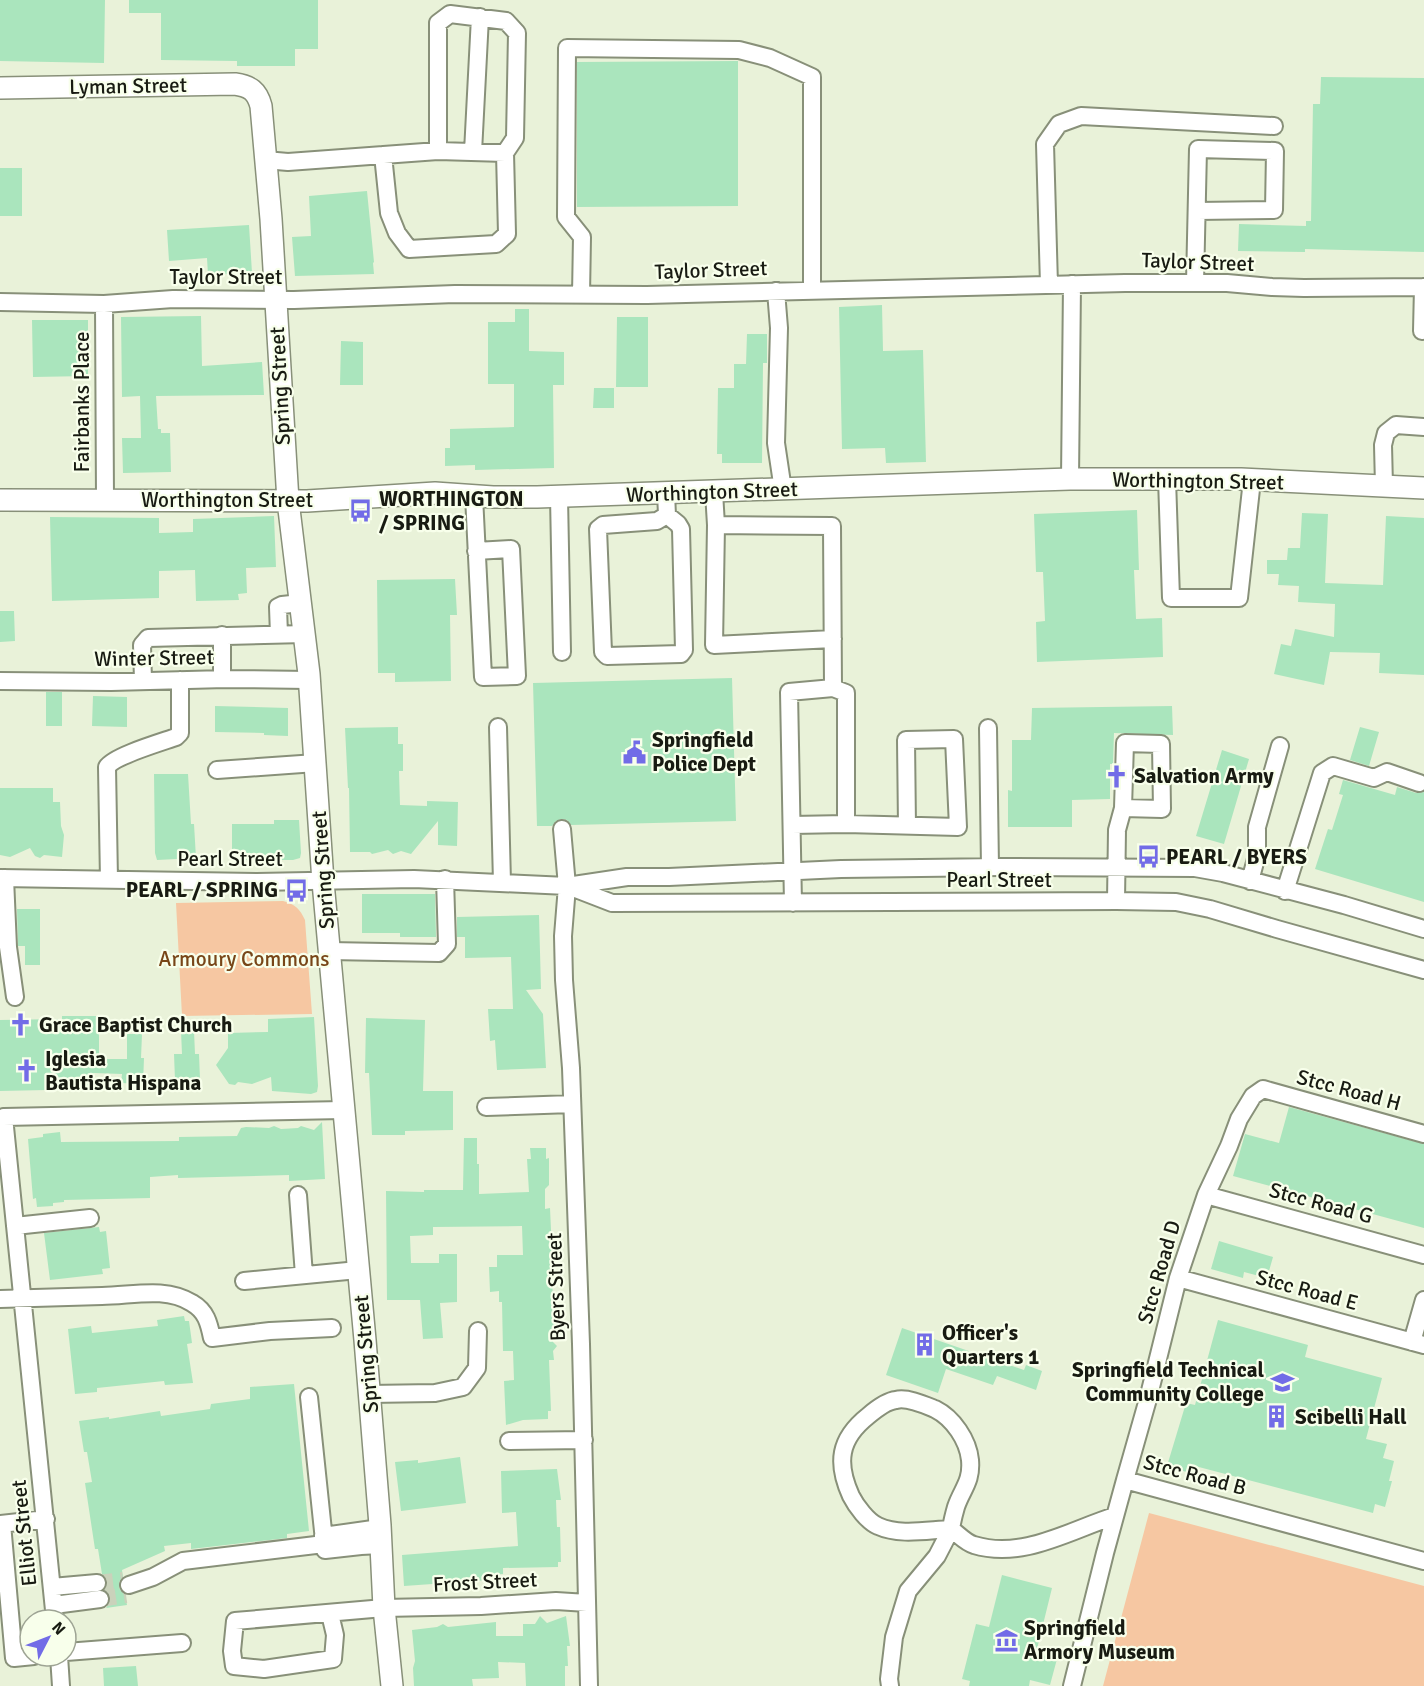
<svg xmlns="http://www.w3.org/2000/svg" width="1424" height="1686" font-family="Signika,sans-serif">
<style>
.green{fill:#f6c7a2}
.building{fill:#aae5bd}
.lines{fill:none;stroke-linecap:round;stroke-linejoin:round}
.minor-tunnel{stroke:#cad2bb;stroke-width:16;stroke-dasharray:16 8;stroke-linecap:butt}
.minor-casing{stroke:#889079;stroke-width:20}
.major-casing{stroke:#889079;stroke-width:24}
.minor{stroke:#fff;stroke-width:16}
.major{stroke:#fff;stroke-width:21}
.labels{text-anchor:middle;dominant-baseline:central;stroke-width:4.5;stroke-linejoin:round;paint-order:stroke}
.street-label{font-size:21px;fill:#181b12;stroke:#f8ffeb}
.poi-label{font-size:21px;font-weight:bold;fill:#181b12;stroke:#f8ffeb;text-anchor:start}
.park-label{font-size:21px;fill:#784618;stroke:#f8ffeb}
</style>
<rect width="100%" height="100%" fill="#e9f2d9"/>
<path class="green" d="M283,901c12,3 17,8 22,19l7,94 -130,2 -6,-113z
M1149,1513l275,73v100h-321z"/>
<path class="building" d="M0,0h105l-1,63 -104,-2z
M129,0h189v49h-23v17h-58v-5l-76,-1v-47h-32z
M738,61v145l-161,1v-145z
M1321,77l103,1v174l-119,-3v3l-67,-1 1,-27 67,2v-5h5l2,-117h7z
M0,168h22v48h-22z
M367,191l7,71 -1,1 1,11 -79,2 -3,-39 19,-1 -2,-40z
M249,225l3,48 -44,2 -1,-17 -38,3 -2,-31z
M882,305l1,46 40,-1 3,112 -40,1 -1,-15 -43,1 -3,-142z
M515,309h14v42l35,1v33h-11l1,83 -79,2v-5l-30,1v-18h5v-19l64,-2v-43h-26v-62h27z
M201,316l1,50 60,-4 2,33 -108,1 2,33h3v4h9l1,39 -48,1 -1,-35h19l-1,-42 -18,1 -1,-80z
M617,317h31v70h-32z
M32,320h56v56l-55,1z
M747,334h20v29h-4l-1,100h-40v-9h-5l1,-66h16v-24h12z
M341,341l22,1v43h-23z
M594,388h20v20h-21z
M1137,510l2,60h-5l2,49 26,-1 1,39 -126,5 -1,-40 9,-1 -2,-49h-7l-2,-58z
M1302,513l26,1 -3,69 58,2 3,-69 38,2v157l-45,-2 1,-20 -50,-1 -6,33 -50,-11 7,-30 10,2 4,-17 39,8 1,-33 -37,-2 1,-16 -21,-1 1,-11h-12v-14h20l1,-12h12z
M274,516l2,51 -30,1 1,25 -9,1 1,6 -43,1 -1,-31 -36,1v27l-107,3 -2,-84 109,1v15l34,-1v-13z
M455,579l2,36h-7l1,66 -56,1v-9h-17l-1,-93z
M0,611h14l1,30 -15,1z
M732,678l4,143 -165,4 -4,-5 -5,-1 -6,2 -4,5h-15l-4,-143z
M46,692h16v34h-16z
M93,696l34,1v30l-35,-1z
M215,706l73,2v28l-24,-1v-2l-49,-1z
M1172,706l1,29 -59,-2 -1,31h-3v35l-38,1v27h-64v-37l4,1v-51h19l1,-32z
M398,727v17h5v27h-4l1,34 27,1v-5l31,1 -1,44 -19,-1v-24l-27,33 -10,-3 -8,3 -5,-4 -16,4 -2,-2h-20l-1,-64h-1l-3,-60z
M1360,727l19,5 -10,34 -19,-6z
M1222,750l27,9 -25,85 -28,-8z
M154,774h34l3,50h3l2,34 -39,2 -2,-7z
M1343,780l52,15 2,-8 19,6 8,-1v110l-109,-33 13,-40 4,1 11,-35 -4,-1z
M0,788h53v14h7l1,24 3,9 -2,22 -18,-2 -4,3 -5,-2 -5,-8 -20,9 -10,-2z
M274,820h25l2,33 -1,5 -7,2h-61v-36h42z
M362,894h73l1,43h-36v-4h-38z
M17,909h23v56h-15v-19h-7z
M539,915l2,74 -15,1 17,24 3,54 -49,2 -2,-30 -5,1 -2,-32h25l-2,-52 -46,1v-21h-8v-20z
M62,1016h37v43h28v-25h15l-1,24h3l-1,26 -22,-1 1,-9 -28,-1v16l-94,2v-71l62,-1z
M314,1017l4,69 -1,6 -6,2 -39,-3 -1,-14 -19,7 -14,-2 -3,3 -6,-1 -13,-19 12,-17v-15l40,-1v-13z
M366,1018l59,2 -2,71h30v39l-48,1v4h-33l-3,-62h-4z
M181,1031h13l1,23h4l1,25 -25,1 -1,-26h8z
M1289,1107l135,37v84l-191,-52 12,-42 34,9z
M322,1122l3,57 -36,2v-6l-111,3v-3l-28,2v21l-86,2v2l-11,1v3l-16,1 -1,-9 -3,1 -5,-60 15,-2v-3l17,-2 1,10 118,-1v-4l58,-1 4,-8 5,-1 23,1 5,-2 7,3 17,-1 3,-2 13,4z
M464,1138h13v26h2v30l50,-2 -2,-33h4l-1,-11h16v11l3,-1v27l-4,4v20l5,-1 2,45 1,70 4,4 -4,4v11l4,4 -4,5 1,9h-5l2,51h-3v8l-25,1 -17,5 -2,-44 10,-1 -1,-29h-10l-1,-49h-3v-11l-9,1 -1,-25h8v-12h26l-1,-29 -89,1v8l-23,1 1,27h28v-9h18v48l-17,1 3,35 -20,1 -3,-39h-33l-1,-109 38,1v-2h39z
M99,1227l1,5 6,-1 4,37 -8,1 1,5 -53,6 -6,-47z
M1219,1241l54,16 -6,21 -23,-6 -1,6 -32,-9z
M184,1316l1,5h4l3,22 -5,1 6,39 -28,2 -1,-4 -67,7v4l-22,2 -7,-65 23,-3 1,7 66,-7 -1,-6z
M1218,1320l90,25 -3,12 77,21 -16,61 21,5 -4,14 11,3 -5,20h3l-7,26 -10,-3 -2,9 -178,-47 -2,8 -26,-8 19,-63 9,2z
M902,1328l122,42 2,-5 16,6 -6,19 -39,-14 -4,9 -47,-16 -8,24 -52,-18z
M294,1384l15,147 -22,3v4l-96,11v-6l-27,3 1,5 -43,19 1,7 -4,5v6l3,4 3,3 2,10 -21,3 4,-6v-5l-5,-7 2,-9 -5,-7 -4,-25h-3l-10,-66 7,-1 -5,-30h-3l-5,-31 30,-4v2l51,-8 1,5 49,-7 1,-5 39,-5v-12z
M460,1457l6,46 -65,8 -6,-49 23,-2v3z
M557,1469l4,31h-5l1,27h3l1,35h-3v5l-55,1v6l-15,1 1,5 -85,6 -2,-31 116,-9 -2,-34 -14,1 -1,-42z
M1002,1575l50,13 -16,65 21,6 -7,26 -20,-5 -1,6h-60l1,-5 -8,-2 14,-55 13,3z
M540,1616l7,7 19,-7 4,30h-3l1,20h-3v20h-39l-1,-23 -27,-1 1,16 -27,1 1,7h-59l-1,-18 2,-7 -3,-31 25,-3 6,-3 5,3 48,-5v14h27v-12h12z
M136,1666l2,20h-34l-1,-18z"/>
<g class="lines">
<path class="minor-tunnel" d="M97,1583l26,-3
M100,1599l26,-4"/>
<defs>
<path id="minor" d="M473,152l7,-135
M383,155l6,58 8,20 12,16 87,-5 11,-10 -2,-81 10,-15 2,-105 -11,-12 -56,-7 -12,9v128
M265,160l23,2 150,-11 67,2
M1195,283l3,-134 77,2 -1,59 -77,1
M1049,285l-4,-141 14,-20 22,-8 193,10
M776,291l3,37 -3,115 7,47
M581,295l1,-58 -16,-20 1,-169 172,2 31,8 42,19v214
M0,302l104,2 69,-5 121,1 161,-6 192,1 478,-12h102l45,4 32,1 120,-1
M104,304l1,196
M1422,331l1,-44
M1070,479l2,-195
M1167,479l4,119h68l13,-118
M1384,486l-1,-41 3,-12 10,-8 28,2
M714,492l2,33 116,1 1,162 -44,4 4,211
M666,493l1,22 11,9 3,5 3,121 -3,4 -74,2 -4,-4 -5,-123 5,-4 54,-4 10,-6
M474,496l9,181 34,-1 -6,-127 -35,2
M559,497l3,155
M716,525l-2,120 119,-6
M279,635l-1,-28 4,-2 19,-2
M222,679v-44
M0,681l111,1 115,-3 83,1
M143,681l-1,-36 6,-7 157,-4
M833,688l13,5v131l112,3 -4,-88 -48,1 1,86
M498,727l4,155
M988,728l2,139
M217,770l99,-7
M792,825l54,-1
M562,829l5,57 -4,50 1,44 7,88 10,276 8,342
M0,878l257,4 157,-3 153,7 60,-9h42l172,-8 160,-2 194,1 28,5 121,32 80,24
M5,878l3,69 7,50
M109,880l-2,-113c7,-11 55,-25 69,-30l4,-4v-53
M1250,881l7,-26v-28l23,-81
M568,886l44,17 504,-2 60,1 34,7 67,20 147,41
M1285,891l37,-118 11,-7 41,12 13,-6 32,11
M1116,901l1,-71 6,-22 2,-65 36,1 1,65 -39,-1
M329,951l110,2 8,-9 -2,-65
M486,1107l86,-3
M298,1195l6,80
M1206,1195l218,60
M15,1226l75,-8
M1178,1278l246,67
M244,1281l114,-11
M0,1299c34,-1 68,-2 102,-3 29,0 63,-10 90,7 14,8 17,20 20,35l58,-7 62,-3
M1412,1342l12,-42
M369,1394l66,-1 28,-6 14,-19 1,-37
M309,1397l16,153 36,-4 20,-1
M509,1441l75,-1
M1125,1480l23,-81 30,-121 28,-83 23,-49 10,-27 14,-23 10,-7 161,45
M0,1524l46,-5
M2,1524l12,134 20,-2
M323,1536l57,-8
M129,1585l24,-8 30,-16 141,-17
M52,1587l45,-4
M54,1605l46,-6
M330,1614l5,21 -2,24 -69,10 -30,-3 -2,-15 3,-30 149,-13 97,-2 75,-5 31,2
M55,1620l-51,-503 339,-7
M66,1652l116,-9
M59,1656l2,30
M890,1686l-1,-7 5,-42 14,-46 29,-35 14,-27c-24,1 -51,7 -73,-3 -10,-4 -22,-20 -27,-30 -15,-33 -12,-57 17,-80 7,-6 18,-15 28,-16 11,-3 29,5 39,9 18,9 33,31 35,51 2,22 -8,29 -14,47 -2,7 -4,15 -5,22 7,5 15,14 23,16 49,15 96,-15 141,-29
M1072,1686l33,-133 20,-73 299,81"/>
<path id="major" d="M0,88l235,-4c15,2 22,7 26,22l10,113 17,282 21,173 14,208 42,458 15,185 4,83 8,78
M0,500l307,1 128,-8 58,4h44l533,-18h171l183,9"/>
</defs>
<use href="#minor" class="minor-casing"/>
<use href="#major" class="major-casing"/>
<use href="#minor" class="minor"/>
<use href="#major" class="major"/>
</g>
<defs>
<symbol id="bus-bare" viewBox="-9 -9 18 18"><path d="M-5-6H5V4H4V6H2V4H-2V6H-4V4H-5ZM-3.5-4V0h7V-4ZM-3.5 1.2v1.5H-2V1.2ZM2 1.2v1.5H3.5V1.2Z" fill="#726ce7" stroke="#f8ffeb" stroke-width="2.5" paint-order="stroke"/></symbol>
<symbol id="civic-bare" viewBox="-9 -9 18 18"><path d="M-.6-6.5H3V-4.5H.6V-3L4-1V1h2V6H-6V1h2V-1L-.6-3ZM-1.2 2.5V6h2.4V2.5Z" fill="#726ce7" stroke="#f8ffeb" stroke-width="2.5" paint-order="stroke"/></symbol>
<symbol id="church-bare" viewBox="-9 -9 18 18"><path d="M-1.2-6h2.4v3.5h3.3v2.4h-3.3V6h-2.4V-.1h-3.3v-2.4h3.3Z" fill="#726ce7" stroke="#f8ffeb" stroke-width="2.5" paint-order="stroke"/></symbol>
<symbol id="building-bare" viewBox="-9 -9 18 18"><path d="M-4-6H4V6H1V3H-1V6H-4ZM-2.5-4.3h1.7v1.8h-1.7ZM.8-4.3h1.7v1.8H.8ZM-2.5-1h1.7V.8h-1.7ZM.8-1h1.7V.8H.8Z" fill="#726ce7" stroke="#f8ffeb" stroke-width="2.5" paint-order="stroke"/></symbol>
<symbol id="university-bare" viewBox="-9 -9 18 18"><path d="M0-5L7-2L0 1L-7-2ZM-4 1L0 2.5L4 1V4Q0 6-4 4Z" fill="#726ce7" stroke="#f8ffeb" stroke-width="2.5" paint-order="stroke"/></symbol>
<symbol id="museum-bare" viewBox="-9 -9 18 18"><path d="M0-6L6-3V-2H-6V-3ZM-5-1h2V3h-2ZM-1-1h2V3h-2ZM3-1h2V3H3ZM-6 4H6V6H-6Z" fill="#726ce7" stroke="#f8ffeb" stroke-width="2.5" paint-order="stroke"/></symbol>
</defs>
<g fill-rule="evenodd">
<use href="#bus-bare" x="344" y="494" width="33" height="33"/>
<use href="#civic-bare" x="618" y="736" width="33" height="33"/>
<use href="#church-bare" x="1100" y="760" width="33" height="33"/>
<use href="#bus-bare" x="1132" y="840" width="33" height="33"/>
<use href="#bus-bare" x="280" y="874" width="33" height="33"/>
<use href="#church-bare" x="4" y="1008" width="33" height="33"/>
<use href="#church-bare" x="10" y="1054" width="33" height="33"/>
<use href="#building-bare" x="908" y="1328" width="33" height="33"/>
<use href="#university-bare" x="1266" y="1366" width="33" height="33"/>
<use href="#building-bare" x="1260" y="1400" width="33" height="33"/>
<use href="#museum-bare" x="990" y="1624" width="33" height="33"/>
</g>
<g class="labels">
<g class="street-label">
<text transform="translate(128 86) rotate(-1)">Lyman Street</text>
<text transform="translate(1198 262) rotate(2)">Taylor Street</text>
<text transform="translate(711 270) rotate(-2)">Taylor Street</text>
<text x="226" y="277">Taylor Street</text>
<text transform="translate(280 386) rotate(-93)">Spring Street</text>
<text transform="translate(82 402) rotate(-90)">Fairbanks Place</text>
<text transform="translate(1198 481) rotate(1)">Worthington Street</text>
<text transform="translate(712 492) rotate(-2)">Worthington Street</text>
<text x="227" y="500">Worthington Street</text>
<text transform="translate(154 658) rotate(-1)">Winter Street</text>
<text x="230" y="859">Pearl Street</text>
<text transform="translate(323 870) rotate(-94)">Spring Street</text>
<text x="999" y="880">Pearl Street</text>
<text transform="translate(1349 1090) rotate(15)">Stcc Road H</text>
<text transform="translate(1321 1203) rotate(15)">Stcc Road G</text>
<text transform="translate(1159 1272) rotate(-74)">Stcc Road D</text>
<text transform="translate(556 1287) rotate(-92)">Byers Street</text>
<text transform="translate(1307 1290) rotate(15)">Stcc Road E</text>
<text transform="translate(366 1354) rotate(-95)">Spring Street</text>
<text transform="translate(1195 1475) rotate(15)">Stcc Road B</text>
<text transform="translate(24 1533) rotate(-96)">Elliot Street</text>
<text transform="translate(485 1582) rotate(-3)">Frost Street</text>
</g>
<g class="poi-label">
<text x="379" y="499">WORTHINGTON<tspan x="379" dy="24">/ SPRING</tspan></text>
<text x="652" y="740">Springfield<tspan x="652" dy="24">Police Dept</tspan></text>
<text x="1134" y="776">Salvation Army</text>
<text x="1166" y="857">PEARL / BYERS</text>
<text x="278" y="890" text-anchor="end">PEARL / SPRING</text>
<text x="39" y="1025">Grace Baptist Church</text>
<text x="45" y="1059">Iglesia<tspan x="45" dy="24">Bautista Hispana</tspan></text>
<text x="942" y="1333">Officer's<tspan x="942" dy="24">Quarters 1</tspan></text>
<text x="1264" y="1370" text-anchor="end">Springfield Technical<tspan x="1264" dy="24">Community College</tspan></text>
<text x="1295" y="1417">Scibelli Hall</text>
<text x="1024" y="1628">Springfield<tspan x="1024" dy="24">Armory Museum</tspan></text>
</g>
<g class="park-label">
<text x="244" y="959">Armoury Commons</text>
</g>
</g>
<g transform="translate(48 1638) rotate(48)"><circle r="28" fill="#f8ffeb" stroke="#9ea494" stroke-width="1.5"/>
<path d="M0-4.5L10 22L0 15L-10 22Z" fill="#726ce7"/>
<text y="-9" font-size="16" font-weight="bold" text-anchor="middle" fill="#181b12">N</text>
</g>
</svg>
